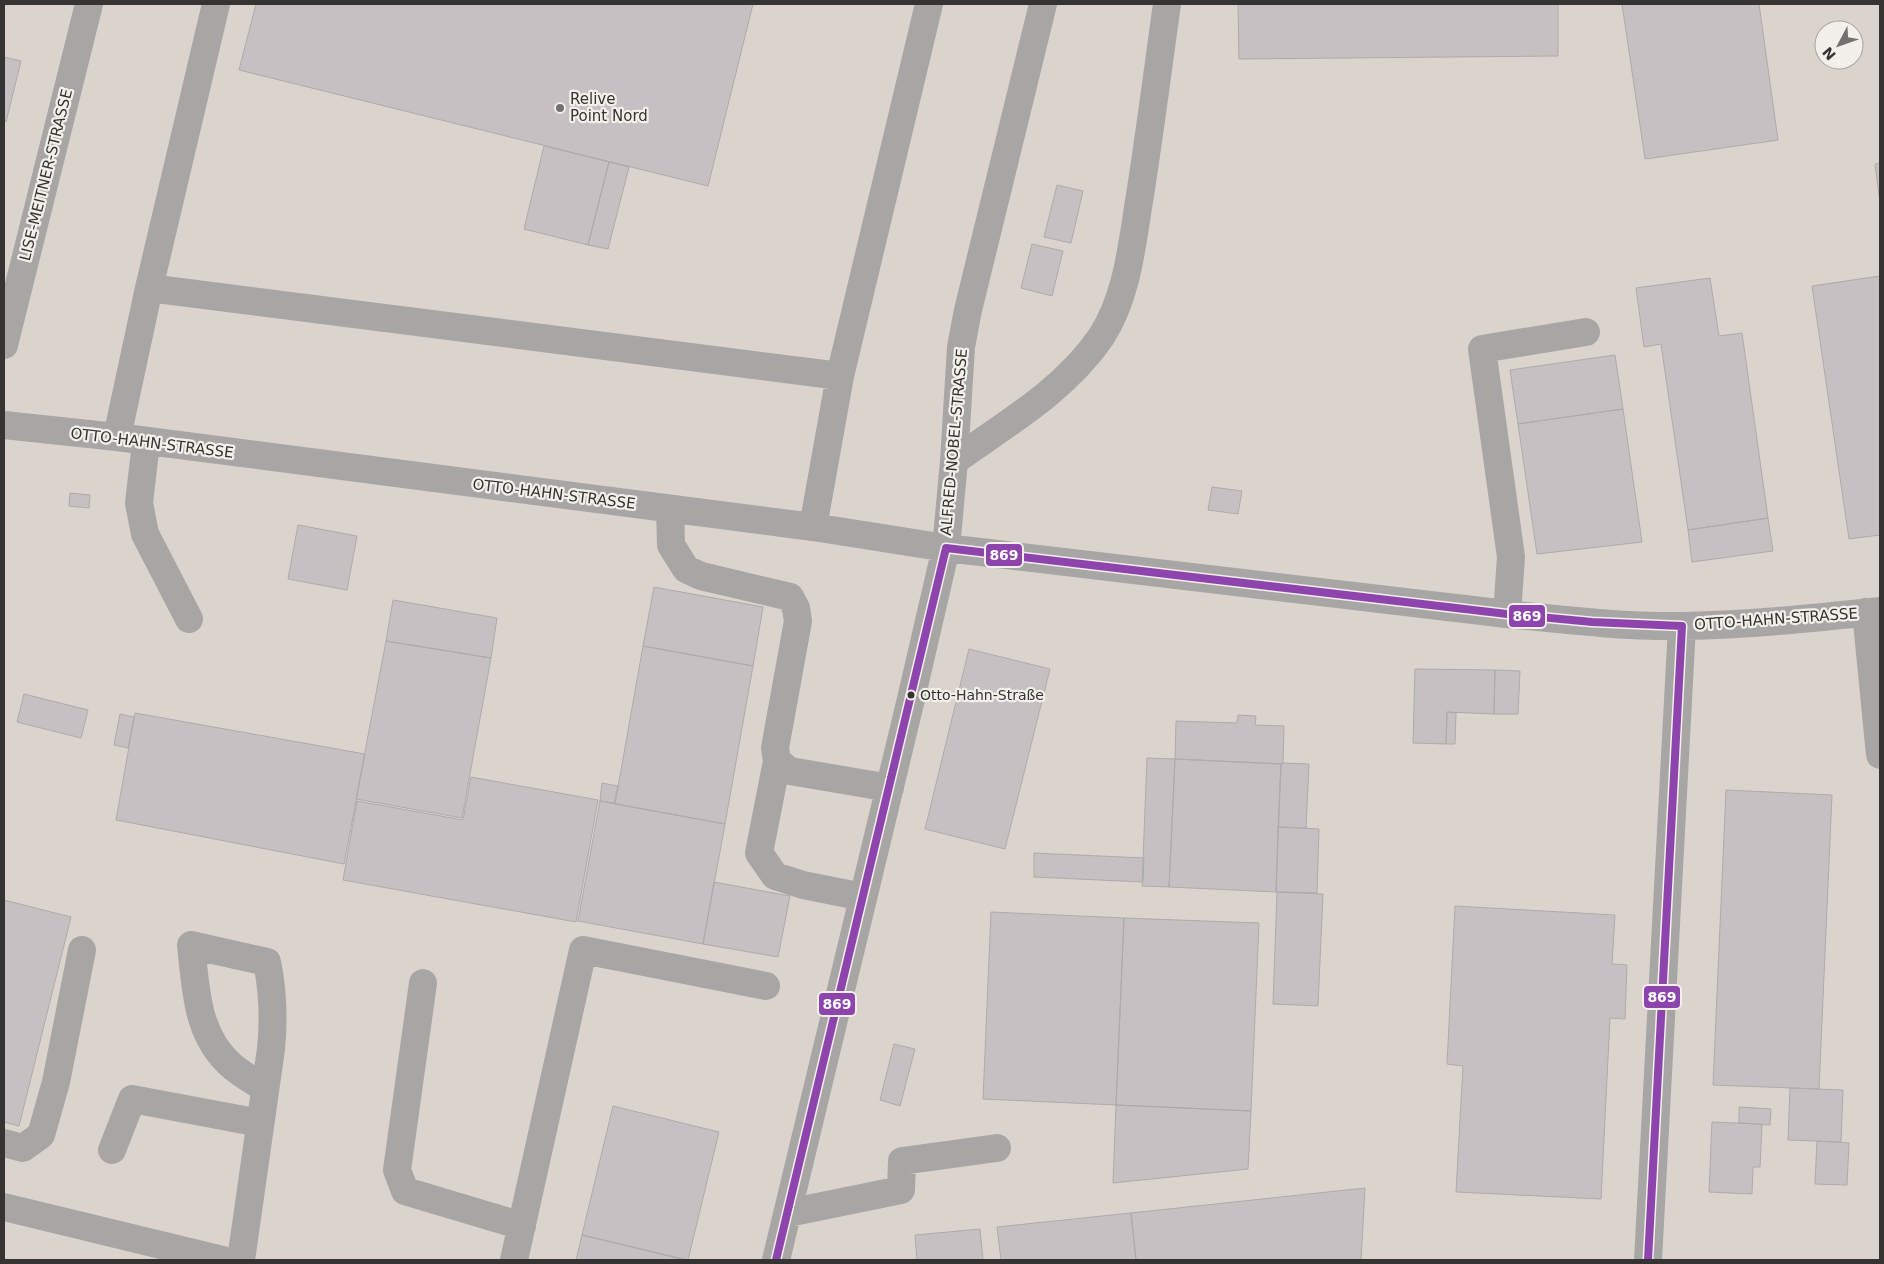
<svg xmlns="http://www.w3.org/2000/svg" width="1884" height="1264" font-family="'DejaVu Sans',sans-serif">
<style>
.built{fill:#dad4cd;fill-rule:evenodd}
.building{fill:#c7c0c3;stroke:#acabab}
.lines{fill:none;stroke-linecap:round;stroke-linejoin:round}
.minor{stroke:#a8a6a5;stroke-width:28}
.bus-1-casing{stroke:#f3efeb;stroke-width:11}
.bus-1{stroke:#8e44ad;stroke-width:8}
.poi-dot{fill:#72716f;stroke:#f3efeb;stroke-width:2}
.bus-dot{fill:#353432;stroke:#f3efeb;stroke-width:2}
.labels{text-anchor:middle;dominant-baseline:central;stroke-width:4.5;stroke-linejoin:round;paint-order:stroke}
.bus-label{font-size:14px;fill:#353432;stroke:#f3efeb;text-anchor:start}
.poi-label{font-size:15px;fill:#353432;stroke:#f3efeb;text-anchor:start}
.street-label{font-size:15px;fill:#353432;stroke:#f3efeb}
.line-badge{stroke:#f3efeb;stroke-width:2}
.badge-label{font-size:14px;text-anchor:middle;font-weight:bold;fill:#fff}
</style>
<rect width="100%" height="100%" fill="#e4e2e0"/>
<path class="built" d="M4,4h1876v1256h-1876zM1824,30h30v30h-30z"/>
<path class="building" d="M256,4h497l-45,182 -469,-116z
M1238,4h320v52l-319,3z
M1622,4h137l19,136 -133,19z
M4,57l17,4 -15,61 -2,-1z
M544,146l65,16 -21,83 -64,-16z
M609,162l20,5 -21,82 -20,-4z
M1880,163v40l-5,-39z
M1057,185l26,6 -12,52 -27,-6z
M1032,244l31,7 -11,45 -31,-8z
M1880,276v259l-31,4 -37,-253z
M1710,278l9,58 23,-3 26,185 -80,12 -27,-186 -17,3 -8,-59z
M1615,355l8,54 -105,15 -8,-54z
M1623,409l19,133 -105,12 -19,-130z
M1212,487l30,4 -4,23 -30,-4z
M70,493l20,2 -1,13 -20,-2z
M1768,518l5,33 -81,11 -4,-32z
M298,525l59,11 -10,54 -59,-11z
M654,587l109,20 -10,59 -110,-20z
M393,600l104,18 -6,40 -105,-17z
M386,641l105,17 -29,160 -106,-19z
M643,646l110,20 -28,158 -110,-20z
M969,649l81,20 -45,180 -80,-20z
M1415,669l80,1 -1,44 -47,-2 -1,32 -33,-1z
M1495,670l25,1 -2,43h-24z
M24,694l64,16 -7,28 -64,-16z
M1447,712l9,1 -1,31h-9z
M135,713l230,41 -21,110 -228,-44z
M120,714l14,3 -6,31 -14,-3z
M1238,715l18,1 -1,9 29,1 -1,38 -108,-5 1,-38 61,2z
M1147,758l28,1 -6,128 -27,-1z
M1175,759l106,5 -5,128 -107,-5z
M1283,763l26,1 -3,64 -28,-1 3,-63z
M471,777l127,23 -22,122 -233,-42 14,-79 106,19z
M602,783l16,3 -4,17 -14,-2z
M1726,790l106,5 -13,294 -106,-4z
M600,801l125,23 -22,120 -125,-23z
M1278,827l41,2 -2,64 -41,-1z
M1034,853l110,5 -1,24 -109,-5z
M714,882l76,14 -12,61 -75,-13z
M1277,892l46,2 -5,112 -45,-2z
M4,900l67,17 -52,209 -15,-4z
M1455,906l160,9 -3,49 15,1 -2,54 -15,-1 -9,181 -145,-7 7,-126 -16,-2z
M991,912l133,6 -8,187 -133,-6z
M1124,918l135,5 -8,188 -135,-6z
M894,1044l21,5 -15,57 -20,-6z
M1790,1088l53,2 -2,52 -53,-2z
M1116,1105l135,6 -3,58 -135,14z
M613,1106l106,26 -31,128 -106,-25z
M1739,1107l32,2 -1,16 -31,-2z
M1712,1122l50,2 -2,43h-7l-1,27 -43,-2z
M1817,1141l32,2 -2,42 -32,-1z
M1365,1188l-4,72h-225l-5,-47z
M1131,1213l5,47h-135l-4,-33z
M980,1229l3,31h-66l-2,-25z
M582,1235l103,25h-109z"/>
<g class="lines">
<path class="minor" d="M149,288l691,88
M4,345l85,-341
M4,425l113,12 696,90 133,21 561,66c59,6 117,13 176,12 66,-1 132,-8 197,-15
M117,437l32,-149 67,-284
M146,442l-7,61 6,31 44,85
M954,461c52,-37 111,-71 147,-124 27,-41 31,-94 39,-142 10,-63 18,-127 27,-191
M670,509l1,36 15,24 15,7 89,21 6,11 2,13 -23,127 2,13 13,10 100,17
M813,527l27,-151 89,-372
M1866,612l14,143
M1507,614l4,-57 -29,-208 104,-17
M777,761l-18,92 16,23 28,9 60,12
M423,983l-26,187 8,21 117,35
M4,1143l19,5 18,-13 15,-53 26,-132
M112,1150l20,-51 128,24
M4,1207l219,53
M788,1213l113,-23 1,-29 95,-13
M241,1260l30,-211c3,-30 2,-58 -4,-87l-76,-17c5,44 5,91 42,122 10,8 22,15 32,22
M514,1260l69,-310 183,36
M776,1260l135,-561 35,-151 8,-87 7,-114 7,-37 75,-306
M1648,1260l34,-634"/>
<defs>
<path id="bus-1" d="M776,1260l170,-712 561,66 85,8 90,4 -34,634"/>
</defs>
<use href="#bus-1" class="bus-1-casing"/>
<use href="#bus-1" class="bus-1"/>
</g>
<circle class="poi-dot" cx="560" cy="108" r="5"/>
<circle class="bus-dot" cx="911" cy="695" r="4.5"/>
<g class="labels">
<g class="bus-label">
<text x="920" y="695">Otto-Hahn-Straße</text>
</g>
<g class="poi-label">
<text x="570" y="99">Relive<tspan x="570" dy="17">Point Nord</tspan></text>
</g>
<g class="street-label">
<text transform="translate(46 175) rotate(-76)">LISE-MEITNER-STRASSE</text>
<text transform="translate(954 442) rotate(-85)">ALFRED-NOBEL-STRASSE</text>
<text transform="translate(152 443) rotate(7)">OTTO-HAHN-STRASSE</text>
<text transform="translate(554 494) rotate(7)">OTTO-HAHN-STRASSE</text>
<text transform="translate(1776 619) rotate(-4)">OTTO-HAHN-STRASSE</text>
</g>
</g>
<g class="line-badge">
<rect x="985" y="543" width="38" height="24" rx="5" fill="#8e44ad"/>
<rect x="1508" y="604" width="38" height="24" rx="5" fill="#8e44ad"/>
<rect x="1643" y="985" width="38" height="24" rx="5" fill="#8e44ad"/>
<rect x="818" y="992" width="38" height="24" rx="5" fill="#8e44ad"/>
</g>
<g class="badge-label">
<text x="1004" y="560">869</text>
<text x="1527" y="621">869</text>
<text x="1662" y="1002">869</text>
<text x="837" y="1009">869</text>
</g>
<rect width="1884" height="1264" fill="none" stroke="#353432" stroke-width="10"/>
<g transform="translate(1839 45) rotate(229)"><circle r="24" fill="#f3efeb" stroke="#a7a4a1"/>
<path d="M0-4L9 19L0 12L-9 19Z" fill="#72716f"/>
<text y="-8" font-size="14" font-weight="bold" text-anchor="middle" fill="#353432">N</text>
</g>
</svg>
